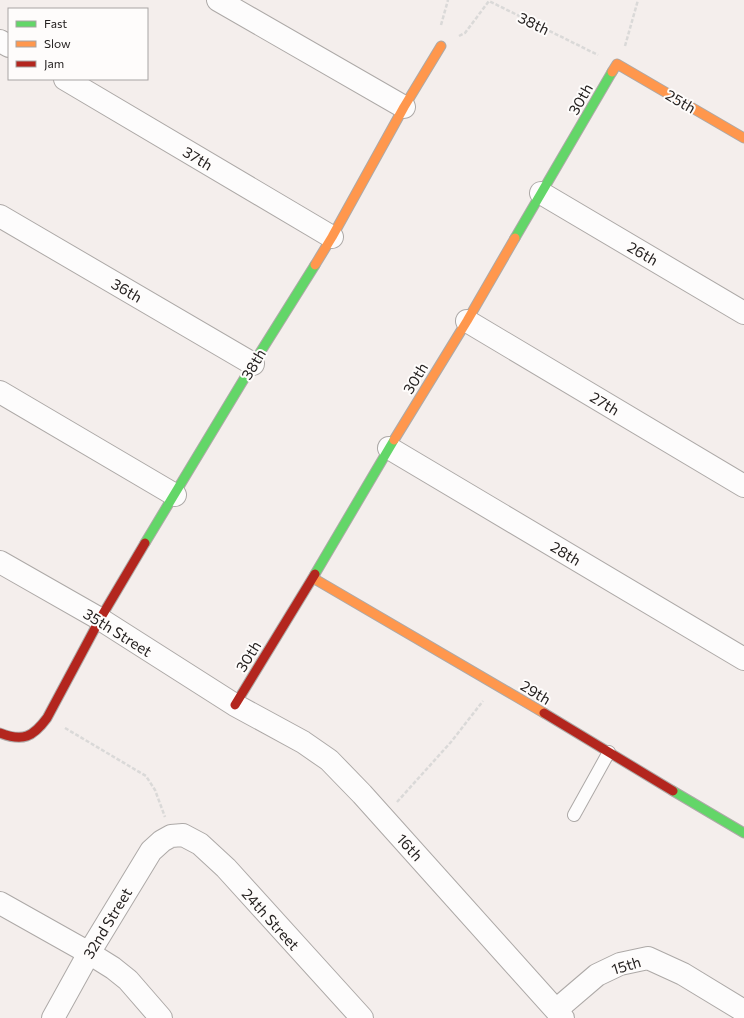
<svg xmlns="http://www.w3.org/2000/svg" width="744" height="1018" font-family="Commissioner,sans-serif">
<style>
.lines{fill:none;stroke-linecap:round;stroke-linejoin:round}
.lane-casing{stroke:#ada9a7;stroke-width:14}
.street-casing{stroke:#ada9a7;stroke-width:24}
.fast-casing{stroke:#ada9a7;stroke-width:11}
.slow-casing{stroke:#ada9a7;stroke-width:11}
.jam-casing{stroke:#ada9a7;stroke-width:11}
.path{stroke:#dad9d8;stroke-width:2.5;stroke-dasharray:4 2;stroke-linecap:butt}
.lane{stroke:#fdfcfc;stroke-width:12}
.street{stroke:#fdfcfc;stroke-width:22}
.fast{stroke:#63d668;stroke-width:9}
.slow{stroke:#ff974d;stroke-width:9}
.jam{stroke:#b3261e;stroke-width:9}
.labels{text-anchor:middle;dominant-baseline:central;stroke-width:4;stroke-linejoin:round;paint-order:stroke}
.street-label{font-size:15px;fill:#252120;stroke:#fefcfb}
</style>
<rect width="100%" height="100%" fill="#f4eeec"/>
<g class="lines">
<defs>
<path id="lane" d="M574,815l35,-63"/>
<path id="street" d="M218,0l186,107
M0,41l9,5
M65,79l267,158
M541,193l203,120
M0,216l253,148
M467,321l277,165
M0,392l175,103
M389,448l355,211
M0,562l100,57 135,86 68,37 26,18 33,34 201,224
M0,903l89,50 24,15 15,12 33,38
M556,1010l41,-35 23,-11 28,-6 35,16 61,37
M53,1018l36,-65 62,-102 11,-10 9,-5 12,-1 17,9 26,24 136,150"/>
<path id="fast" d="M515,238l97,-166
M145,543l108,-179 62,-99
M315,574l79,-134
M673,791l71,42"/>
<path id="slow" d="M612,72l5,-8 127,74
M315,265l17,-28 72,-130 37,-61
M394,440l73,-119 48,-83
M313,578l231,135"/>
<path id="jam" d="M235,705l80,-131
M544,713l129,78
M0,733c23,9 33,4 47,-15l53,-99 45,-76"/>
</defs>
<use href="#lane" class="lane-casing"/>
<use href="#street" class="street-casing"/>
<use href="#fast" class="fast-casing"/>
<use href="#slow" class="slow-casing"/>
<use href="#jam" class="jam-casing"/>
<path class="path" d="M441,25l7,-25
M459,36l6,-3 24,-32 109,54
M625,46l13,-46
M65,728l81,48 9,14 10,27
M397,802l54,-60 32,-41"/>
<use href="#lane" class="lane"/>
<use href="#street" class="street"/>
<use href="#fast" class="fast"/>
<use href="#slow" class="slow"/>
<use href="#jam" class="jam"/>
</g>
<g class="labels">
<g class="street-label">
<text transform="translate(534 23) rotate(26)">38th</text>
<text transform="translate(580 99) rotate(-60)">30th</text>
<text transform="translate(681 101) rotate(30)">25th</text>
<text transform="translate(198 158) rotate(31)">37th</text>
<text transform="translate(643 253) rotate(30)">26th</text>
<text transform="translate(127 290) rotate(30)">36th</text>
<text transform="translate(253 364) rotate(-59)">38th</text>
<text transform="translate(415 378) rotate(-59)">30th</text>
<text transform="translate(605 403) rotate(31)">27th</text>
<text transform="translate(566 553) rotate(31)">28th</text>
<text transform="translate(118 632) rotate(32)">35th Street</text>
<text transform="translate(248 656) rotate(-58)">30th</text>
<text transform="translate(536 692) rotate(31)">29th</text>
<text transform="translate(410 847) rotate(48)">16th</text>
<text transform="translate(271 919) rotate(48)">24th Street</text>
<text transform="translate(107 923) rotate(-59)">32nd Street</text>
<text transform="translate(626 965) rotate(-17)">15th</text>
</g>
</g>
<rect x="8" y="8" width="140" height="72" fill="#fefcfb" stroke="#a7a4a3"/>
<rect x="16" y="21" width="20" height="6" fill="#63d668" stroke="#a7a4a3"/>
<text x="44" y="28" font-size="12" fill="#252120">Fast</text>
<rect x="16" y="41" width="20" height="6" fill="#ff974d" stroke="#a7a4a3"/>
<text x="44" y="48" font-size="12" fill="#252120">Slow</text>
<rect x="16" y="61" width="20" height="6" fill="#b3261e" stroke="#a7a4a3"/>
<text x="44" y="68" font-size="12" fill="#252120">Jam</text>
</svg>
